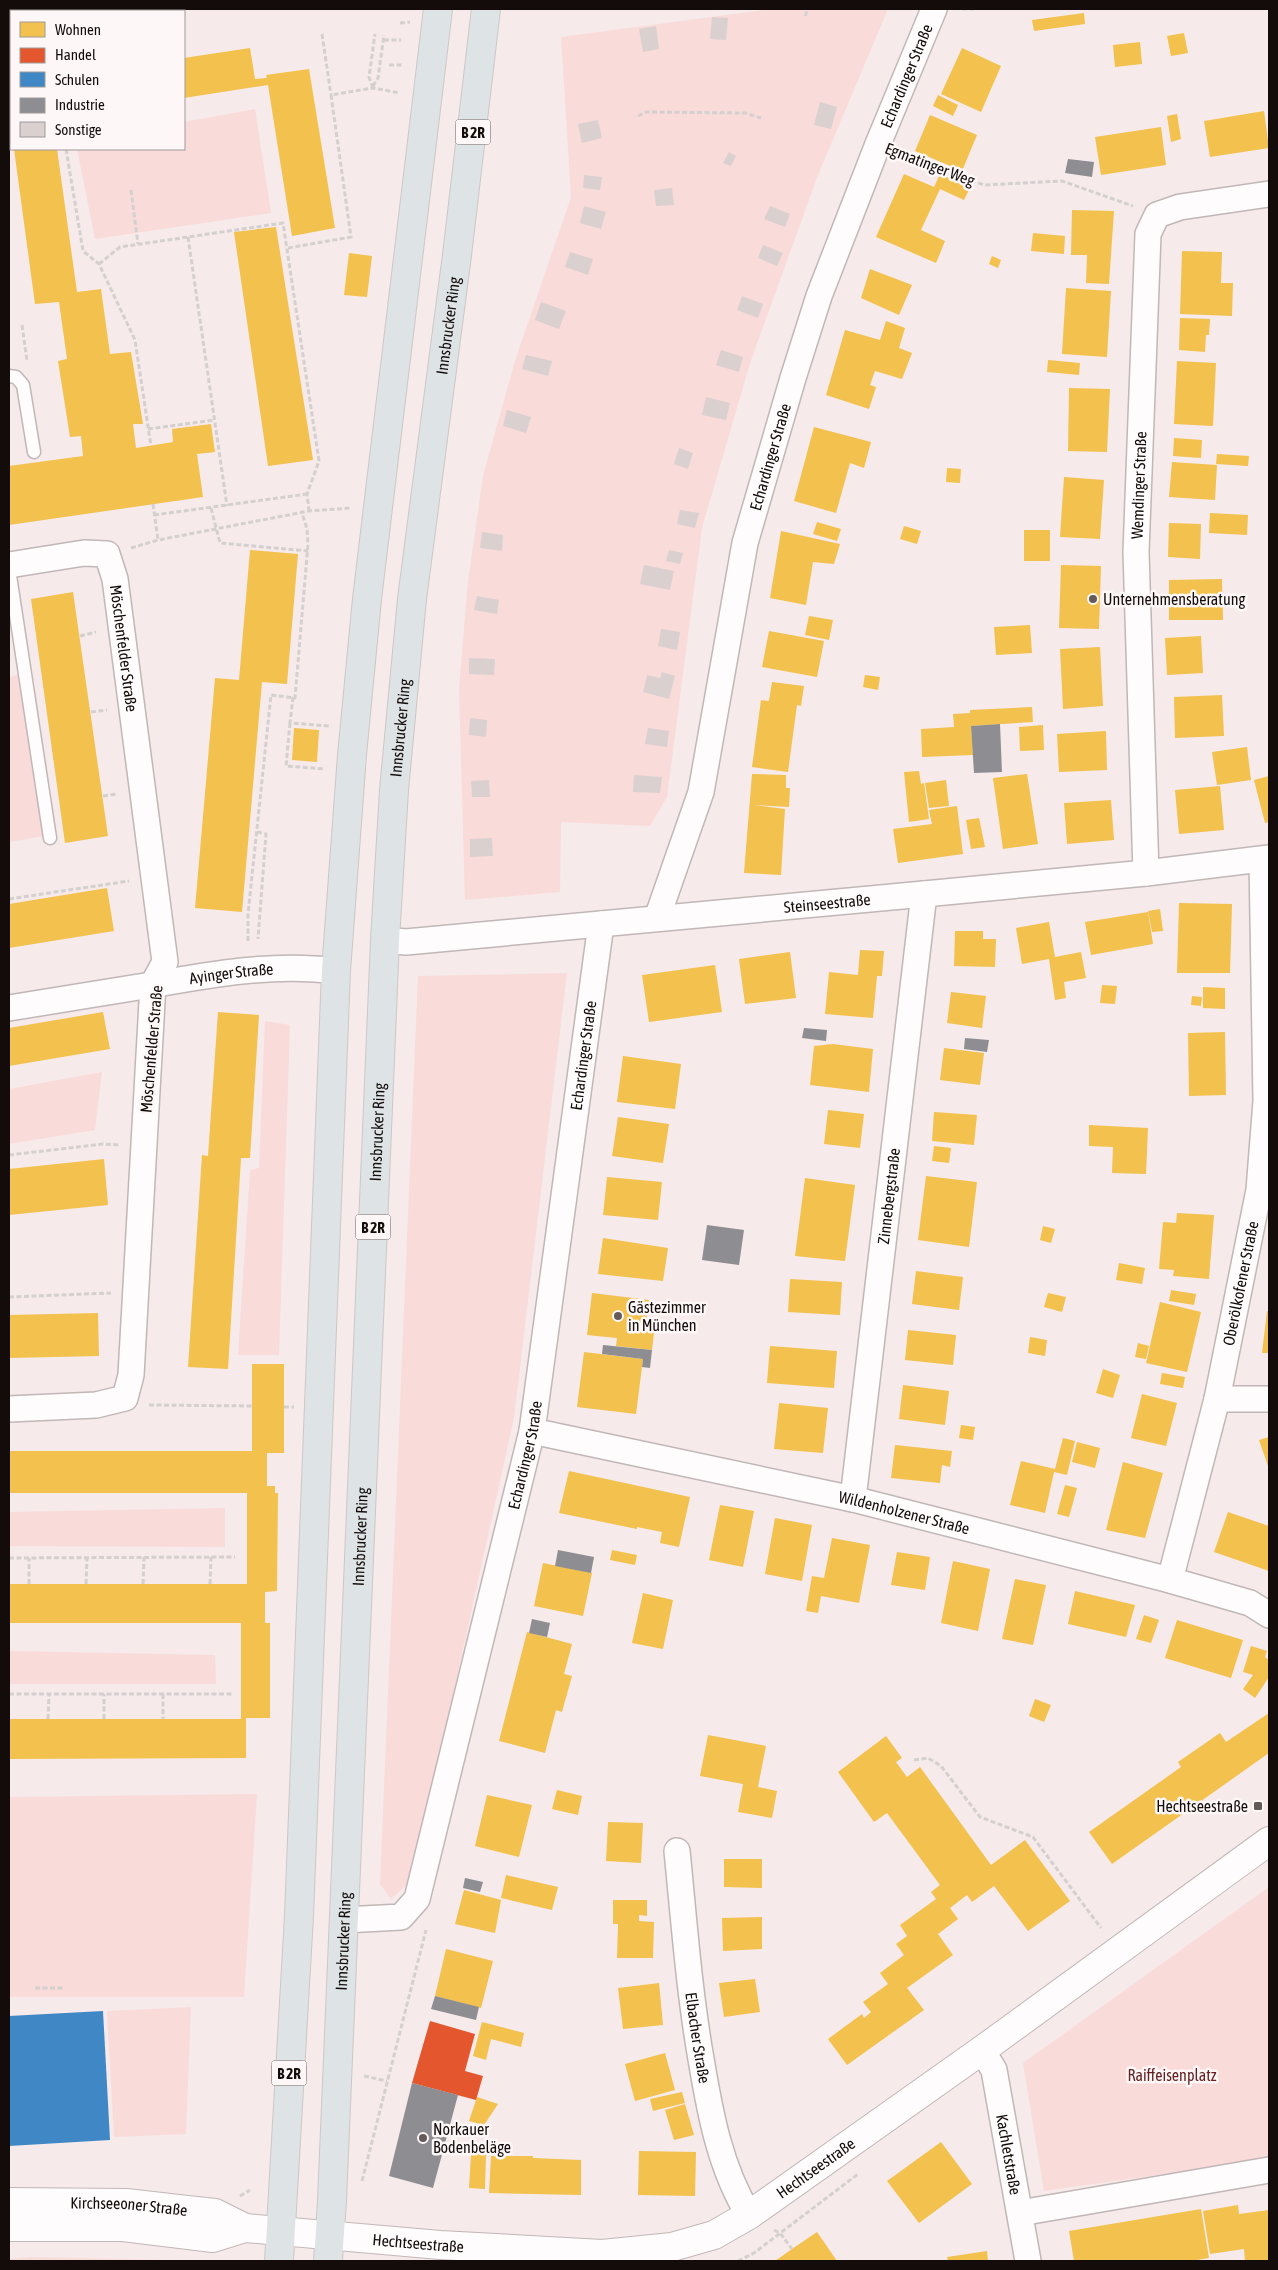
<svg xmlns="http://www.w3.org/2000/svg" width="1278" height="2270" font-family="'Asap Condensed',sans-serif">
<style>
.green{fill:#f9dbda}
.homes{fill:#f2c14e}
.shops{fill:#e4572e}
.schools{fill:#3f88c5}
.industry{fill:#8d8d92}
.building{fill:#dad0d0}
.lines{fill:none;stroke-linecap:round;stroke-linejoin:round}
.lane-casing{stroke:#c1b7b6;stroke-width:15}
.street-casing{stroke:#c1b7b6;stroke-width:28}
.secondary-casing{stroke:#c1b7b6;stroke-width:30}
.primary-casing{stroke:#cdc7c7;stroke-width:30}
.path{stroke:#d4d0d0;stroke-width:3;stroke-dasharray:5 2.5;stroke-linecap:butt}
.lane{stroke:#fefcfc;stroke-width:12}
.street{stroke:#fefcfc;stroke-width:25}
.secondary{stroke:#fefcfc;stroke-width:28}
.primary{stroke:#dee3e5;stroke-width:28}
.poi-dot{fill:#635a59;stroke:#fdf8f7;stroke-width:2}
.labels{text-anchor:middle;dominant-baseline:central;stroke-width:5;stroke-linejoin:round;paint-order:stroke}
.shield{fill:#fdf8f7;stroke:#595352;stroke-width:1}
.shield-label{font-size:15px;font-weight:bold;fill:#130c0b}
.street-label{font-size:16px;fill:#130c0b;stroke:#fdf8f7}
.poi-label{font-size:16px;fill:#130c0b;stroke:#fdf8f7;text-anchor:start}
.park-label{font-size:16px;fill:#662023;stroke:#fdf8f7}
</style>
<rect width="100%" height="100%" fill="#f7eaea"/>
<path class="green" d="M772,9h116l-70,166 -68,188 -48,165 -35,269 -17,29 -89,-4 -1,70 -95,8 -6,-212 9,-107 15,-105 32,-115 56,-164 -10,-160z
M255,109l16,104 -176,26 -18,-90h107v-27z
M26,673l24,162 -41,7v-165z
M567,973l-53,445 -102,462 -21,19 -11,-15 38,-908z
M265,1021l25,4 -11,330h-41l12,-185 9,-2z
M102,1072l-7,58 -86,14v-55z
M225,1508v39l-216,-1v-34z
M9,1651l206,4 1,29h-207z
M257,1794l-13,203h-235v-200z
M1269,1887v272l-225,32 -21,-128z
M191,2007l-5,127 -72,3 -7,-126z
M32,2257l133,3 3,1h-159v-2z"/>
<path class="homes" d="M1084,13l1,11 -51,7 -2,-11z
M1184,33l4,20 -17,3 -4,-20z
M1140,42l2,22 -27,3 -2,-22z
M250,48l5,31 12,-1 -1,-3 43,-6 26,159 -43,8 -24,-151 -84,13v-40z
M962,48l39,18 -20,46 -40,-18z
M938,95l20,10 -5,11 -20,-10z
M1264,111l5,37 -59,9 -6,-36z
M1177,114l4,25 -10,3 -4,-26z
M930,115l47,20 -15,36 -47,-20z
M1161,127l5,38 -65,10 -6,-38z
M14,149h43l20,143 24,-3 9,65 21,-2 12,72h-10l3,24 37,-6 -1,-13 39,-5 4,28 -18,2 6,43 -194,28v-59l74,-10 -2,-20 -11,1 -12,-76 9,-2 -8,-57 -24,2z
M904,174l30,13 6,-13 30,14 -6,12 -24,-11 -19,41 24,11 -9,22 -60,-26z
M1072,210l42,1 -5,73 -23,-1 1,-28h-16z
M276,227l37,233 -45,6 -34,-234z
M1033,233l32,3 -1,18 -33,-3z
M1182,251l40,1 -1,31h12l-1,33 -52,-2z
M349,253l23,3 -5,41 -23,-2z
M992,256l9,4 -3,8 -9,-4z
M870,269l42,16 -13,30 -38,-17z
M1066,288l45,3 -4,66 -45,-3z
M1180,318l30,1 -1,16h-3l-1,17 -26,-2z
M886,321l19,7 -6,20 13,5 -10,26 -27,-8 -5,14 6,2 -7,22 -43,-14 19,-65 35,10z
M1048,360l32,3 -1,12 -32,-3z
M1177,361l39,2 -3,63 -39,-2z
M1069,388l41,1 -3,63 -39,-1z
M814,427l57,15 -7,26 -14,-5 -14,50 -42,-12z
M1174,438l28,2 -1,18 -28,-2z
M1217,454l32,2 -1,10 -32,-2z
M1172,462l45,3 -2,35 -46,-3z
M947,468l14,1 -1,14 -14,-1z
M1064,477l40,3 -4,59 -40,-2z
M1210,513l38,2 -1,20 -38,-2z
M817,522l24,7 -4,12 -24,-7z
M1169,523l32,1 -1,35 -32,-2z
M904,526l17,5 -4,13 -17,-5z
M1024,530h26v31h-26z
M781,531l59,13 -6,20 -21,-2 -7,43 -36,-7z
M250,550l48,4 -11,130 -25,-2 -20,230 -47,-4 20,-230 24,2z
M1061,565l40,1 -2,63 -40,-1z
M1222,579l1,41h-54v-40z
M73,592l35,244 -43,7 -34,-244z
M809,616l24,4 -4,20 -24,-5z
M1030,625l2,28 -36,2 -2,-28z
M769,631l55,10 -7,36 -55,-10z
M1201,636l2,37 -36,2 -2,-37z
M1100,647l3,59 -40,3 -3,-60z
M865,675l15,2 -2,13 -15,-3z
M772,682l32,4 -3,20 -4,-1 -9,67 -36,-5 9,-67 8,1z
M1222,695l2,41 -49,2 -1,-41z
M1032,707l1,15 -62,4 2,29 -51,2 -1,-28 33,-2 -1,-13 17,-1v-3z
M1043,725l1,25 -24,1 -1,-24z
M294,728l25,2 -2,32 -25,-2z
M1106,731l1,39 -48,2 -2,-38z
M1247,747l4,33 -34,5 -5,-33z
M919,771l2,13 3,-1 5,36 -20,3 -5,-50z
M752,774l34,1v13h4l-1,19 -35,-2 31,4 -4,66 -37,-2z
M1027,774l11,70 -35,5 -10,-71z
M1269,776v46l-4,1 -11,-43z
M946,780l3,26 -20,2 -4,-25z
M1220,786l4,44 -45,4 -4,-44z
M1111,800l3,40 -47,4 -3,-41z
M957,806l6,48 -65,9 -5,-34 39,-5 -3,-14z
M979,818l6,29 -14,2 -5,-29z
M107,888l7,43 -105,17v-44z
M1179,903l53,1 -2,69h-53z
M1160,909l3,22 -11,1 -4,-21z
M1148,912l5,32 -62,11 -6,-33z
M1049,922l6,35 26,-5 5,26 -22,4 2,16 -11,2 -6,-41 -27,5 -6,-36z
M955,931h28v8h13l-1,28 -41,-1z
M860,950l24,1 -2,25h-5l-4,42 -48,-4 4,-42 29,3z
M790,952l6,46 -51,6 -6,-45z
M715,965l7,47 -73,10 -7,-47z
M1102,985l15,1 -2,18 -15,-1z
M1203,987l22,1v21l-22,-1z
M951,992l35,4 -4,32 -35,-5z
M1192,996l10,1 -1,9 -10,-1z
M103,1012l7,37 -101,17v-38z
M218,1012l41,3 -9,143h-9l-13,211 -40,-2 14,-212 6,1z
M1225,1032l1,63 -37,1 -1,-63z
M833,1044l40,5 -4,43 -59,-7 4,-39z
M944,1048l40,5 -4,32 -40,-5z
M623,1056l58,8 -6,45 -58,-7z
M828,1110l36,4 -4,34 -36,-4z
M934,1112l43,3 -3,30 -42,-4z
M618,1117l51,7 -6,39 -51,-7z
M1089,1125l59,3 -2,46 -34,-1 1,-26 -24,-1z
M934,1146l17,2 -2,15 -17,-2z
M104,1159l4,46 -99,10v-46z
M926,1176l51,6 -8,65 -51,-7z
M607,1177l55,5 -4,38 -55,-5z
M805,1178l50,7 -10,76 -50,-5z
M1177,1213l37,2 -5,64 -36,-3 1,-6 -15,-1 4,-47 13,1z
M1043,1226l12,3 -4,14 -11,-3z
M603,1238l65,10 -5,33 -65,-7z
M1119,1263l26,5 -3,16 -26,-4z
M916,1271l47,6 -4,33 -47,-6z
M790,1279l52,3 -2,33 -52,-3z
M1171,1290l25,4 -2,11 -25,-4z
M592,1293l57,7 -4,31 9,1 -2,18 -36,-4 1,-8 -30,-3z
M1048,1293l18,4 -4,15 -18,-5z
M1160,1302l41,10 -14,60 -41,-9z
M1267,1311l2,1v41h-7z
M98,1313l1,43 -90,2v-43z
M908,1330l48,5 -3,30 -48,-5z
M1030,1337l17,3 -2,16 -17,-3z
M1138,1343l11,3 -3,13 -11,-2z
M770,1346l67,5 -3,37 -67,-5z
M584,1352l59,7 -7,55 -59,-7z
M252,1364h32v89h-17v33h8v7h3l-1,98 -12,1v31h5v95h-24v40l-237,1v-40h232v-96h-232v-39h238v-91h-238v-42h243z
M1103,1369l17,6 -7,23 -17,-5z
M1162,1373l23,4 -2,11 -23,-4z
M903,1385l46,6 -4,34 -46,-6z
M1142,1394l35,9 -11,43 -35,-8z
M779,1403l49,5 -5,45 -49,-4z
M961,1425l14,2 -2,13 -14,-2z
M1269,1437v32l-10,-29z
M1063,1438l12,3 -8,34 -13,-3 -9,41 -35,-8 11,-44 34,8z
M1077,1442l23,6 -5,20 -23,-6z
M895,1445l57,6 -2,16 -8,-2 -2,18 -49,-5z
M1123,1462l40,11 -18,65 -39,-8z
M569,1471l121,26 -11,50 -19,-4 2,-11 -25,-5v2l-78,-16z
M1065,1485l12,3 -8,29 -12,-3z
M720,1505l34,6 -11,56 -34,-7z
M1228,1512l41,14v45l-55,-19z
M775,1518l37,7 -10,56 -37,-7z
M832,1538l38,7 -11,58 -38,-7 -3,17 -12,-2 6,-35 12,2z
M612,1550l25,5 -2,10 -25,-5z
M897,1552l33,5 -5,33 -34,-5z
M953,1561l37,8 -12,62 -37,-8z
M543,1563l49,10 -9,43 -49,-10z
M1015,1579l31,6 -13,60 -31,-6z
M1075,1591l60,14 -9,32 -58,-13z
M643,1593l30,7 -10,49 -31,-6z
M1144,1615l15,5 -8,23 -15,-4z
M1177,1620l66,20 -12,38 -66,-20z
M527,1632l45,12 -8,30 8,2 -10,36 -6,-2 -11,43 -46,-12z
M1251,1646l16,5 -2,6 4,3v17l-14,21 -12,-9 10,-14 -10,-3z
M1035,1699l16,6 -7,17 -15,-6z
M1269,1713v40l-157,111 -23,-32 92,-65 -3,-5 42,-29 6,9z
M708,1735l58,11 -8,41 19,4 -5,27 -34,-6 5,-28 -43,-8z
M886,1736l16,22 -6,4 11,15 13,-10 71,98 34,-25 45,61 -42,30 -34,-45 -22,16 -5,-7 -17,13 8,11 -20,15 15,21 -46,33 17,22 -77,55 -19,-26 34,-25 2,4 7,-6 -8,-10 25,-18 -8,-11 24,-18 -8,-11 11,-8 -7,-11 36,-26 -5,-7 9,-7 -53,-72 -13,9 -36,-50z
M557,1790l25,6 -4,19 -26,-6z
M487,1795l45,10 -13,52 -44,-11z
M608,1822l35,1 -2,40 -35,-2z
M724,1859h38v29l-38,-1z
M506,1875l52,12 -6,23 -51,-12z
M464,1890l37,10 -6,33 -40,-9z
M613,1900h34v16l-8,-1v6l15,1 -1,36h-36l1,-34h-5z
M762,1917v32l-39,2 -1,-33z
M446,1949l47,12 -12,47 -46,-12z
M755,1979l5,33 -36,5 -5,-34z
M659,1983l4,42 -40,4 -5,-41z
M482,2022l42,11 -3,14 -30,-8 -5,21 -13,-4z
M665,2053l10,37 -40,11 -10,-37z
M682,2092l3,11 -32,8 -3,-12z
M477,2097l21,7 -14,21 -15,-4z
M685,2104l9,31 -20,5 -9,-30z
M941,2142l31,42 -53,39 -32,-42z
M639,2151l57,1 -1,44 -57,-1z
M471,2154h15l-1,35 -16,-1z
M491,2156h42v2l48,2v35l-92,-2z
M1238,2205l1,9 30,-4v51h-24l-1,-12 -34,5 -7,-43z
M1201,2209l8,49 -19,3h-116l-5,-30z
M817,2232l20,29h-62l17,-12z
M987,2251l1,10h-40l-1,-4z"/>
<path class="shops" d="M430,2021l45,13 -10,37 18,5 -7,24 -64,-17z"/>
<path class="schools" d="M103,2011l7,129 -101,6v-130z"/>
<path class="industry" d="M1068,159l26,3 -2,15 -27,-4z
M1000,724l2,48 -28,1 -3,-47z
M804,1028l23,2 -1,11 -24,-3z
M965,1038l24,2 -2,12 -23,-3z
M707,1225l37,5 -5,35 -37,-5z
M603,1345l49,5 -2,18 -8,-1 1,-8 -41,-5z
M558,1550l36,7 -3,16 -36,-7z
M532,1619l18,4 -3,14 -18,-4z
M465,1878l18,4 -3,10 -17,-4z
M435,1996l44,11 -3,13 -45,-11z
M412,2083l46,12 -25,93 -44,-12z"/>
<path class="building" d="M712,17l16,1 -2,22 -16,-1z
M656,26l3,23 -16,3 -4,-23z
M820,102l17,5 -6,22 -17,-4z
M598,120l4,18 -20,5 -4,-19z
M729,152l7,4 -5,10 -8,-3z
M584,175l18,2 -2,13 -17,-2z
M672,188l2,17 -18,1 -2,-16z
M584,206l22,6 -5,17 -21,-6z
M770,206l20,8 -5,13 -21,-8z
M763,245l20,8 -6,13 -19,-8z
M570,252l23,7 -5,16 -23,-8z
M742,296l21,8 -5,14 -21,-8z
M541,302l25,9 -7,18 -24,-9z
M721,350l22,7 -4,15 -23,-7z
M526,355l26,6 -4,15 -26,-7z
M706,397l24,6 -4,17 -24,-5z
M507,410l24,7 -5,16 -23,-7z
M679,448l14,5 -5,16 -14,-5z
M680,510l19,3 -4,15 -18,-4z
M482,532l21,3 -1,16 -22,-3z
M669,550l14,3 -3,11 -14,-3z
M644,565l30,6 -4,19 -30,-6z
M477,596l22,4 -2,14 -23,-4z
M661,629l19,3 -3,18 -19,-4z
M469,658l26,1 -1,16 -25,-1z
M662,672l13,4 -6,23 -26,-7 4,-17 13,3z
M470,718l17,2 -1,17 -17,-2z
M648,728l21,3 -2,16 -22,-3z
M634,775l28,2 -2,16 -27,-1z
M489,780l1,17h-18l-1,-16z
M492,838l1,18 -23,1v-18z"/>
<g class="lines">
<defs>
<path id="lane" d="M9,376l7,1 7,8 11,67
M9,569l41,269"/>
<g id="street">
<path id="s1" d="M9,565l75,-12 23,1 8,25 50,383 -12,22 -22,391 -6,23 -29,7 -87,4"/>
<path id="s2" d="M1146,873l-10,-321 12,-318 9,-19 23,-8 89,-13"/>
<path id="s3" d="M657,918l44,-126 44,-249 48,-165 26,-82 59,-152 56,-135"/>
<path id="s4" d="M385,940l21,2 518,-48 222,-21 123,-15"/>
<path id="s5" d="M9,1008c47,-8 95,-15 142,-23 62,-11 123,-22 185,-14"/>
<path d="M1217,1399h52"/>
<path id="s6" d="M532,1431l321,68 317,81 80,23 19,12"/>
<path id="s7" d="M853,1499l71,-605"/>
<path id="s8" d="M1170,1580l47,-181 42,-209 7,-89 -4,-241"/>
<path id="s9" d="M677,1851c7,70 12,139 24,208 9,54 19,109 48,156"/>
<path id="s10" d="M344,1920l57,-3 16,-18 115,-468 69,-507"/>
<path id="s11" d="M982,2050l12,20 34,191"/>
<path d="M1020,2213l249,-43"/>
</g>
<g id="secondary">
<path d="M138,11l17,-2"/>
<path d="M9,29h2"/>
<path id="s12" d="M9,2202l117,1 61,7 28,3 30,15"/>
<path id="s13" d="M9,2227h114l90,11 32,-10 195,17 162,9 70,-7 42,-12 35,-20 233,-165 287,-209"/>
</g>
<g id="primary">
<path d="M279,2261l20,-345 37,-945 16,-216 15,-156 71,-590"/>
<path id="s14" d="M328,2261l4,-60 53,-1261 9,-150 18,-191 45,-344 29,-246"/>
</g>
</defs>
<use href="#lane" class="lane-casing"/>
<use href="#street" class="street-casing"/>
<use href="#secondary" class="secondary-casing"/>
<use href="#primary" class="primary-casing"/>
<path class="path" d="M962,9h15
M805,16l3,-7
M400,23l10,-1
M322,34l9,61
M384,40h17
M389,65h14
M373,86l5,-8 6,-43
M373,88l-4,-11 6,-43
M638,116l8,-4 99,1 16,5
M66,149l17,102 16,13 36,76 16,106
M901,154l83,31 78,-4 71,25
M131,190l7,54
M188,237l39,269
M288,248l63,-11 -20,-142 42,-7 27,5
M99,264l21,-17 163,-24 36,238 -12,33 2,17
M22,325l5,36
M148,429l66,-9
M153,504l5,36
M211,508l9,35 88,8
M154,515l153,-21
M131,548l27,-8 151,-29 42,-3
M80,636l16,-4
M293,697l-3,26 39,3
M91,712l16,-2
M290,723l-4,43 39,3
M103,796l14,-2
M257,832l9,2 -8,105
M9,899l120,-18
M248,941v-27l23,-219 24,3 13,-154 -1,-15 -5,-16
M9,1155l94,-11 17,1
M9,1297l102,-4
M149,1405l103,1
M284,1407h10
M9,1558l226,-1
M29,1584v-26
M86,1584l1,-26
M143,1584l1,-27
M210,1584l1,-27
M9,1694h225
M163,1694v25
M48,1719l1,-25
M104,1719v-25
M914,1760l14,-2 13,8 39,51 53,20 68,91
M35,1988h28
M364,2076l23,5
M362,2181l64,-251
M240,2196l10,-6
M774,2230l6,3 12,16
M738,2261l16,-8 104,-79"/>
<use href="#lane" class="lane"/>
<use href="#street" class="street"/>
<use href="#secondary" class="secondary"/>
<use href="#primary" class="primary"/>
</g>
<g class="poi-dot">
<circle cx="1093" cy="599" r="5"/>
<circle cx="618" cy="1316" r="5"/>
<rect x="1253" y="1801" width="10" height="10" rx="2.5"/>
<circle cx="423" cy="2138" r="5"/>
</g>
<g class="labels">
<g class="shield">
<rect x="455.5" y="119.5" width="35" height="25" rx="4"/>
<rect x="355.5" y="1214.5" width="35" height="25" rx="4"/>
<rect x="271.5" y="2060.5" width="35" height="25" rx="4"/>
</g>
<g class="shield-label">
<text x="473" y="132">B 2R</text>
<text x="373" y="1227">B 2R</text>
<text x="289" y="2073">B 2R</text>
</g>
<g class="street-label">
<text stroke="none"><textPath href="#s3" startOffset="881">Echardinger Straße</textPath></text>
<text transform="translate(930 164) rotate(21)">Egmatinger Weg</text>
<text stroke="none"><textPath href="#s14" startOffset="1940">Innsbrucker Ring</textPath></text>
<text stroke="none"><textPath href="#s3" startOffset="476">Echardinger Straße</textPath></text>
<text stroke="none"><textPath href="#s2" startOffset="388">Wemdinger Straße</textPath></text>
<text stroke="none"><textPath href="#s1" startOffset="195">Möschenfelder Straße</textPath></text>
<text stroke="none"><textPath href="#s14" startOffset="1535">Innsbrucker Ring</textPath></text>
<text stroke="none"><textPath href="#s4" startOffset="444">Steinseestraße</textPath></text>
<text stroke="none"><textPath href="#s5" startOffset="225">Ayinger Straße</textPath></text>
<text transform="translate(151 1049) rotate(-85)">Möschenfelder Straße</text>
<text stroke="none"><textPath href="#s10" startOffset="942">Echardinger Straße</textPath></text>
<text stroke="none"><textPath href="#s14" startOffset="1130">Innsbrucker Ring</textPath></text>
<text stroke="none"><textPath href="#s7" startOffset="305">Zinnebergstraße</textPath></text>
<text stroke="none"><textPath href="#s8" startOffset="305">Oberölkofener Straße</textPath></text>
<text stroke="none"><textPath href="#s10" startOffset="538">Echardinger Straße</textPath></text>
<text stroke="none"><textPath href="#s6" startOffset="381">Wildenholzener Straße</textPath></text>
<text stroke="none"><textPath href="#s14" startOffset="725">Innsbrucker Ring</textPath></text>
<text stroke="none"><textPath href="#s14" startOffset="320">Innsbrucker Ring</textPath></text>
<text stroke="none"><textPath href="#s9" startOffset="188">Elbacher Straße</textPath></text>
<text stroke="none"><textPath href="#s11" startOffset="109">Kachletstraße</textPath></text>
<text stroke="none"><textPath href="#s13" startOffset="832">Hechtseestraße</textPath></text>
<text stroke="none"><textPath href="#s12" startOffset="120">Kirchseeoner Straße</textPath></text>
<text stroke="none"><textPath href="#s13" startOffset="412">Hechtseestraße</textPath></text>
</g>
<g class="poi-label">
<text x="1103" y="599">Unternehmensberatung</text>
<text x="628" y="1307">Gästezimmer<tspan x="628" dy="18">in München</tspan></text>
<text x="1248" y="1806" text-anchor="end">Hechtseestraße</text>
<text x="433" y="2129">Norkauer<tspan x="433" dy="18">Bodenbeläge</tspan></text>
</g>
<g class="park-label">
<text x="1172" y="2075">Raiffeisenplatz</text>
</g>
</g>
<rect width="1278" height="2270" fill="none" stroke="#130c0b" stroke-width="20"/>
<rect x="10" y="10" width="175" height="140" fill="#fdf8f7" stroke="#9f9a99"/>
<rect x="20" y="22" width="25" height="15" fill="#f2c14e" stroke="#9f9a99"/>
<text x="55" y="35" font-size="15" fill="#130c0b">Wohnen</text>
<rect x="20" y="48" width="25" height="15" fill="#e4572e" stroke="#9f9a99"/>
<text x="55" y="60" font-size="15" fill="#130c0b">Handel</text>
<rect x="20" y="72" width="25" height="15" fill="#3f88c5" stroke="#9f9a99"/>
<text x="55" y="85" font-size="15" fill="#130c0b">Schulen</text>
<rect x="20" y="98" width="25" height="15" fill="#8d8d92" stroke="#9f9a99"/>
<text x="55" y="110" font-size="15" fill="#130c0b">Industrie</text>
<rect x="20" y="122" width="25" height="15" fill="#dad0d0" stroke="#9f9a99"/>
<text x="55" y="135" font-size="15" fill="#130c0b">Sonstige</text>
</svg>
